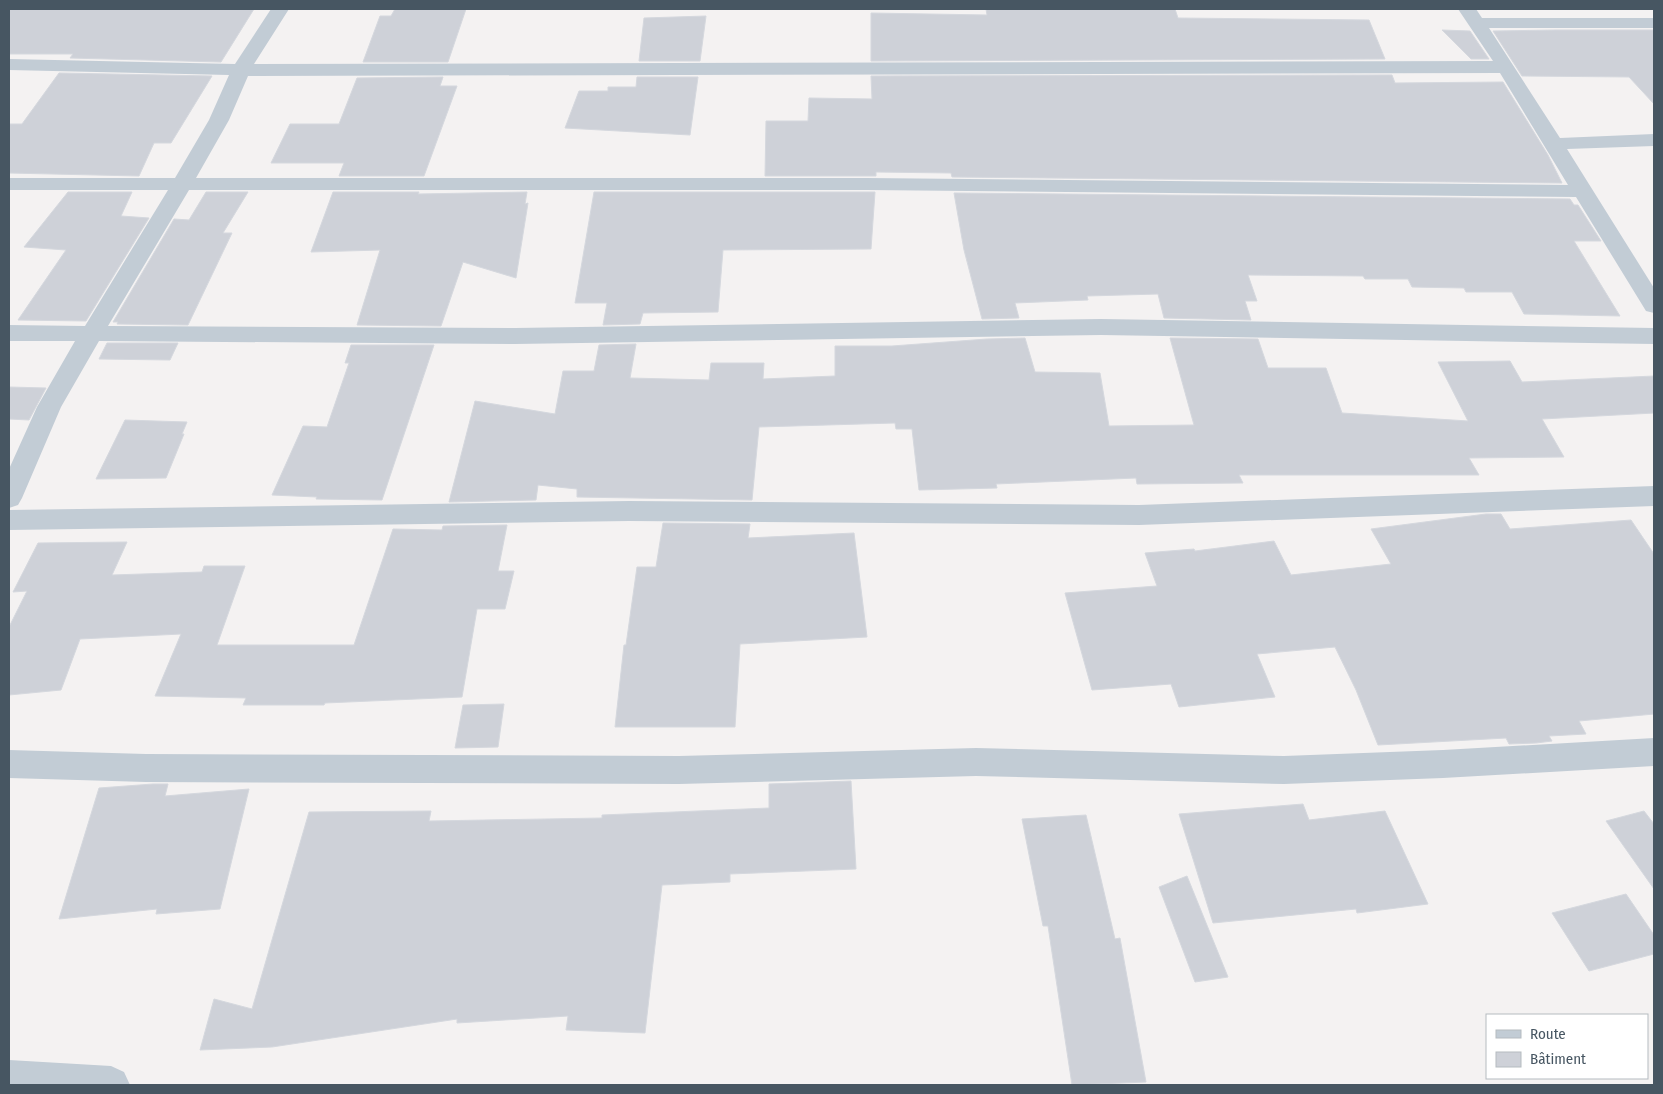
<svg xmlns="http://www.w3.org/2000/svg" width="1663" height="1094" font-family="'Fira Sans Condensed',sans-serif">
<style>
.building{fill:#ced1d8;stroke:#d5d8de}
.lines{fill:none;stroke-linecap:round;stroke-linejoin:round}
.minor{fill:#c2ccd5;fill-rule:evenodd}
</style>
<rect width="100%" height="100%" fill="#f4f2f2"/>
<path class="building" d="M9,9h245l-33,53 -151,-4 3,-4h-64z
M395,9h71l-18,53h-85l17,-46h11z
M986,9h189l3,9 191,2 16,39 -514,2v-48l116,2z
M706,16l-6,45h-61l5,-43z
M1442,30l28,1 19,28h-18z
M1556,30h98v74l-25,-27 -107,-1 -29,-45z
M59,73l153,3 -41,67h-17l-15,33 -130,-3v-49h13z
M1392,75l3,8 108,-1 45,73 14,28 -610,-6 -1,-4 -75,-1v4h-111l1,-55h42l1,-23 63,1 -1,-23z
M443,77l-3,9h17l-33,90h-85l5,-13h-73l19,-39h49l18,-46z
M637,77h61l-8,58 -125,-7 14,-37h29v-4h28z
M68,192h64l-11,24 28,2 -63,103 -68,-1 48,-70 -42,-3z
M206,192h42l-25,41h9l-44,92 -71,-1 1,-2h-5l61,-103 15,1z
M333,192h86l-1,2 109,-2 -2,12 3,-1 -12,75 -53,-16 -22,64 -84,-1 23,-75 -69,2z
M594,192h281l-4,57 -148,1 -5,62 -75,1 -3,11 -37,1 4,-22h-32z
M954,193l616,6 4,6h4l23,36h-27l46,75 -96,-2 -12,-22h-46l-2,-4 -52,-1 -4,-8h-43l-2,-3 -115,-1 9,26h-12l6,19 -87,-2 -6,-24 -71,2 1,4 -73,3 4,15 -37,1 -18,-69z
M1025,338l10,34 65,1 9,53 85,-1 -24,-87 88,1 10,29h58l16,45 126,8 -30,-59 72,-1 12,21 132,-6v37l-112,6 22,38 -95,1 10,17h-240l4,8 -106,1 -1,-6 -140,6 1,4 -78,2 -7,-61h-16l-1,-6 -136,4 -7,73 -175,-3v-8l-39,-4 -2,15 -87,2 26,-101 80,13 8,-43h31l5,-26 37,-1 -6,34 79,2 2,-17h53l-1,16 72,-3v-30h57l95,-7z
M107,343h71l-8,17 -71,-1z
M351,345h83l-52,155 -66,-1 1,-2 -45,-2 31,-69 24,1 22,-64h-4z
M9,387l37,1 -17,32 -20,-1z
M125,420l62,2 -5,12h2l-18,44 -70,1z
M1486,514h15l9,15 121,-9 23,34v160l-75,7 7,13 -37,2 3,5 -16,2 -27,1 -3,-6 -128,7 -22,-55 -21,-43 -78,7 18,43 -96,10 -8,-23 -79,6 -27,-97 92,-7 -12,-33 49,-4 1,2 79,-10 17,34 100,-11 -20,-35z
M663,523l87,1 -2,14 106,-5 13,104 -127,7 -5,83h-120l9,-82h2l11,-78h19z
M507,525l-9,46h16l-9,38h-28l-15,88 -137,6 -1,2h-81l3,-7 -91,-2 26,-62 -101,5 -19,51 -52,5v-68l18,-36 -14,1 25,-49 89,-1 -15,33 90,-3 2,-6h41l-28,79h137l39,-116 49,1 1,-4z
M504,704l-6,43 -43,1 8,-43z
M851,781l5,88 -126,5v8l-68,3 -17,148 -79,-3 2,-14 -111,7v-4l-185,28 -72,3 14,-51 38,10 57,-197 122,-1 -2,10 173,-3v-3l167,-7v-24z
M153,784h15l-3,12 84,-7 -29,120 -64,5 1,-5 -98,10 40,-131z
M1303,804l6,16 76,-9 43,93 -71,9 -1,-4 -143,14 -34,-109z
M1644,811l10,13v65l-48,-68z
M1086,815l29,124 5,-1 26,144 -74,3 -24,-159h-5l-21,-107z
M1187,876l41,101 -33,5 -36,-95z
M1626,894l28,41v19l-65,17 -37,-58z"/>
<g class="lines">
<path class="minor" d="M271,9h18l-35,55 1239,-3 -35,-52h18l6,9h172v10h-165l71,110 94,-4v12l-87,3 87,139v25l-8,-2 -70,-114 -709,-7h-678l-81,136 407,2 586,-9 553,9v16l-553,-9 -586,9 -416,-3 -38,66 -39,91 -4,7 -9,3v-39l28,-62 38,-66h-66v-16l76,1 83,-136h-159v-12h166l34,-58 20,-45 -220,-5v-11l226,5zM1500,73l68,112 -701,-7h-671l33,-58 19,-44z
M1654,486v20l-515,19 -510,-4 -620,9v-20l620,-9 510,4z
M1654,738v28l-211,12 -159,6 -308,-8 -297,8 -533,-2 -137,-4v-28l137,4 533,2 297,-8 308,8 159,-6z
M9,1060l102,6 13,6 6,13h-121z"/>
</g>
<rect width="1663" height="1094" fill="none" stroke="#475662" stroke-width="20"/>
<rect x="1486" y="1014" width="162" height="65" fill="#ffffff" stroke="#b5bbc0"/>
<rect x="1496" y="1030" width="25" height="8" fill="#c2ccd5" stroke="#b5bbc0"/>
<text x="1530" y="1039" font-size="15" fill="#475662">Route</text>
<rect x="1496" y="1052" width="25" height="15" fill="#ced1d8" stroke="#b5bbc0"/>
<text x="1530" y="1064" font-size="15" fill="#475662">Bâtiment</text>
</svg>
